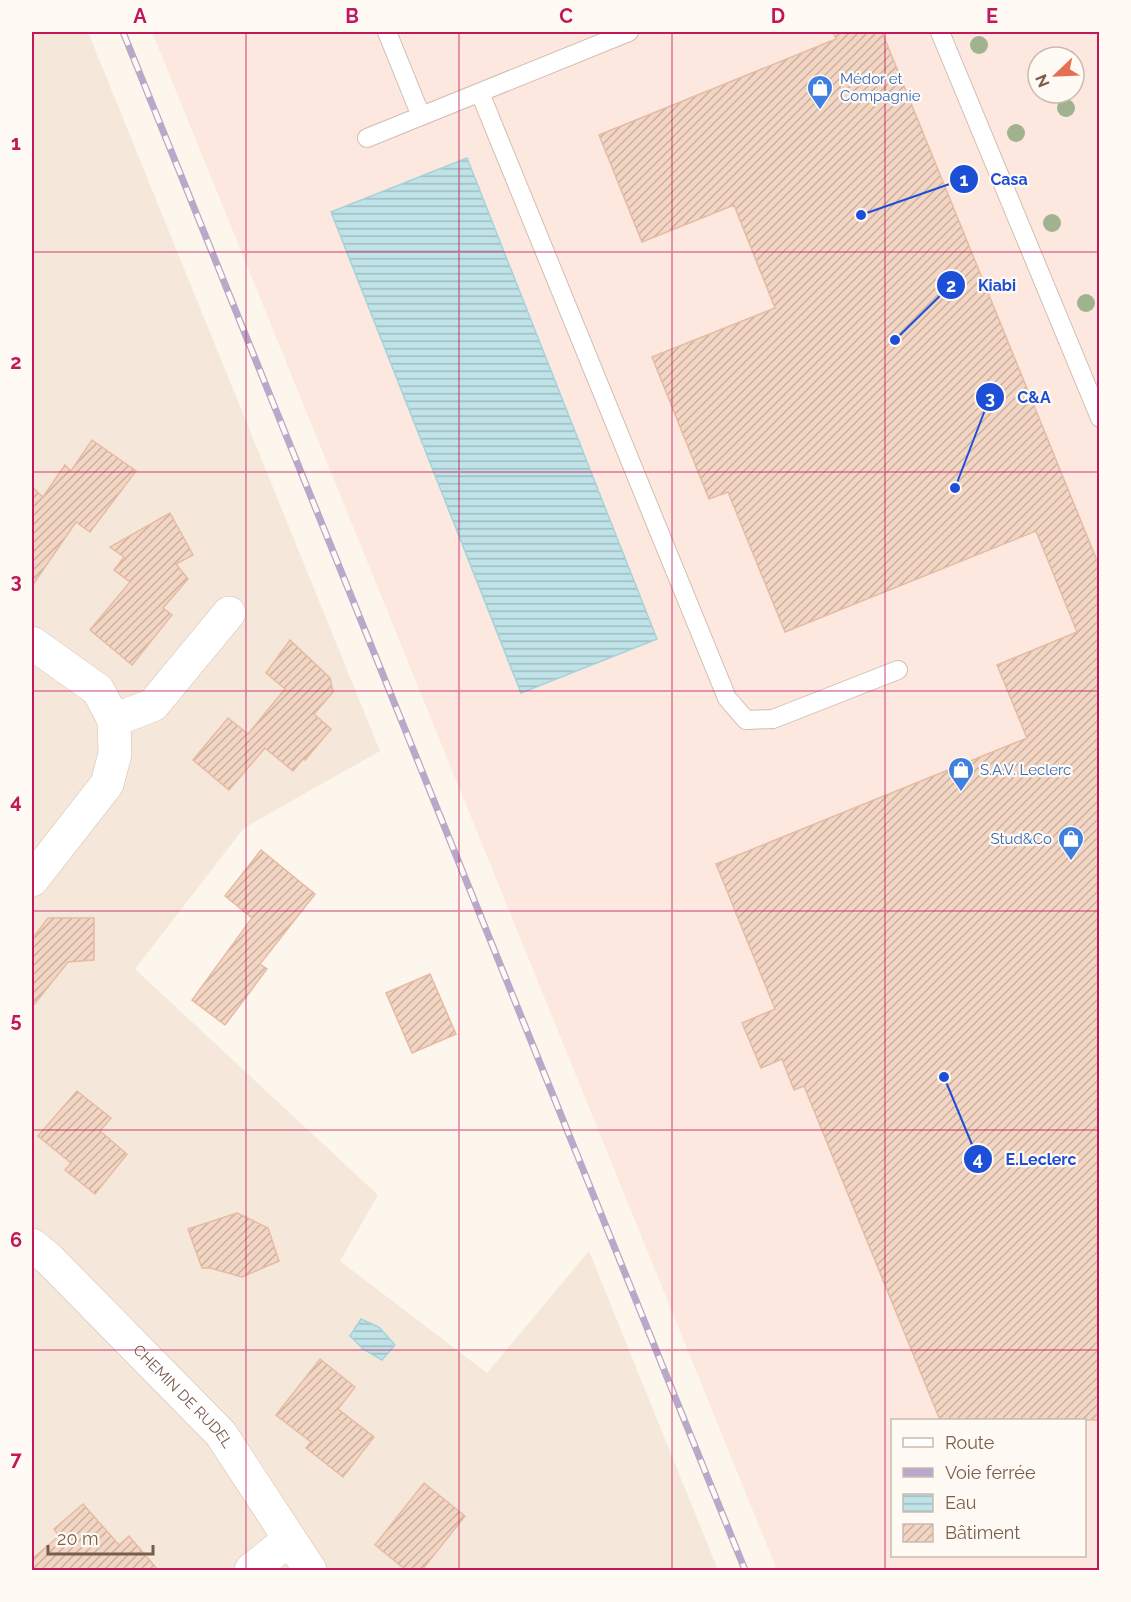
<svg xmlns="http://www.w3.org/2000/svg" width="1131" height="1602" font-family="Raleway,sans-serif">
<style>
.residential{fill:#f5e8da}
.commercial{fill:#fde8e0;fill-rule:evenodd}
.water{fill:url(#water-rules);stroke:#a5d3da;stroke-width:1.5}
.building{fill:url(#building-hatch);stroke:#e6bba3;stroke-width:1.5}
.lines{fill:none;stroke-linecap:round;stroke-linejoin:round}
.lane-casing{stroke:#d1beb0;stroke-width:20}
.street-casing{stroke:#d1beb0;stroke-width:34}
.lane{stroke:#fff;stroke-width:18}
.street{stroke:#fff;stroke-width:33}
.rail-casing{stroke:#b9a8c9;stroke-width:7}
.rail{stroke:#fffaf3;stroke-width:4.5;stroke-dasharray:14;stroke-linecap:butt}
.tree{fill:#a0b28e}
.grid{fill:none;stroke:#c2185b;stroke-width:1.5;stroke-opacity:0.55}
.labels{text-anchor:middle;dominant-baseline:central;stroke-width:4.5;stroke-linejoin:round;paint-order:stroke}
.shop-label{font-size:15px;fill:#366cbe;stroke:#fffaf3;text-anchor:start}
.street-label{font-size:15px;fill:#7a5c4d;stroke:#fffaf3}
.leader{fill:none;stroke:#1d4ed8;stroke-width:2}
.callout-dot{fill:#1d4ed8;stroke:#fffaf3;stroke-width:2}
.mark-label{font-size:18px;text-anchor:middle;font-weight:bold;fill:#fff}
.callout-label{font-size:16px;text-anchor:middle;font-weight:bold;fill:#1d4ed8;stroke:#fffaf3;stroke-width:4.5;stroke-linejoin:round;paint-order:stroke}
.neatline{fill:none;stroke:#c2185b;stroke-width:2}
.grid-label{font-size:20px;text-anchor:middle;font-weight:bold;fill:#c2185b}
</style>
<defs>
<pattern id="water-rules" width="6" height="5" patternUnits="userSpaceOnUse" patternTransform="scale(1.5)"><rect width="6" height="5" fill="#bfe3e8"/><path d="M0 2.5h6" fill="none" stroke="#a0bbbe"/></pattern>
<pattern id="building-hatch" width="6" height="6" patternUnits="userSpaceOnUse" patternTransform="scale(1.5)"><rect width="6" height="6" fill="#f3d5c3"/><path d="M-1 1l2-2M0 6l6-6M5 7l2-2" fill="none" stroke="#cab0a1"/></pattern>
</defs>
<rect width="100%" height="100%" fill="#fdf6ec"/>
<path class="residential" d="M32,32h56l292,719 -136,77 -109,141 243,226 -38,66 147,112 102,-122 129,319h-686z"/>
<path class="commercial" d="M152,32h947v1538h-322zM1038,57h36v36h-36zM892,1420h192v136h-192z"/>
<path class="water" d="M467,158l190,481 -136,54 -190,-481z
M361,1319l18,8 16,18 -13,15 -19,-11 -13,-13z"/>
<path class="building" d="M833,32h49l218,536v852h-160l-136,-334 -10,4 -12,-31 -21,9 -19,-45 33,-14 -59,-145 311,-126 -30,-73 80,-33 -41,-101 -251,101 -57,-140 -19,7 -57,-142 123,-49 -41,-103 -92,37 -43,-107 237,-96z
M92,440l44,31 -46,61 -14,-10 -44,64v-99l11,10 22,-32 6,6z
M170,513l23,42 -17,9 12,15 -25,29 9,7 -40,50 -42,-35 40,-48 -16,-12 10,-13 -14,-10z
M290,640l40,38 3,14 -19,22 17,15 -26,31 -2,-1 -10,12 -28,-23 -36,42 -36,-30 35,-42 20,16 37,-45 -19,-16z
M261,850l54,44 -55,70 7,5 -42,56 -33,-25 60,-82 -27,-22z
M48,918h46v42l-26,2 -36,45v-68z
M430,974l26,60 -44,19 -26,-60z
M77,1091l34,27 -11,13 27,23 -32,40 -30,-24 6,-7 -33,-27z
M237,1213l31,15 11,33 -37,16 -32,-9h-8l-14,-39z
M320,1359l35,28 -17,22 36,28 -31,40 -37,-29 5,-6 -35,-27z
M424,1483l41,33 -43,54h-16l-31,-25z
M83,1504l36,41 10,-9 29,34h-126v-11l27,-23 -5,-7z"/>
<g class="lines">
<defs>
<path id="lane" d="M387,32l34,84
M940,32l160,386
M480,93l247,605 19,22 27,-1 125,-49
M367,138l262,-106"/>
<g id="street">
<path d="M32,643l66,47 16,30 1,34 -8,30 -75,96"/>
<path d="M114,720l39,-15 76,-92"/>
<path id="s1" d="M32,1245l17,14 172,175 89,136"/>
<path d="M251,1570l38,-30"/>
</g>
</defs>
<use href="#lane" class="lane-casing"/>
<use href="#street" class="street-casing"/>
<use href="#lane" class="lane"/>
<use href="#street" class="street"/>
<defs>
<path id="rail" d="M123,32l622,1538"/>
</defs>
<use href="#rail" class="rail-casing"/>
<use href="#rail" class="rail"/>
</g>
<g class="tree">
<circle cx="979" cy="45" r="9"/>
<circle cx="1066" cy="108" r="9"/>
<circle cx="1016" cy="133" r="9"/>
<circle cx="1052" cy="223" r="9"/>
<circle cx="1086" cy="303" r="9"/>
</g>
<path class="grid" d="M246,32v1538M459,32v1538M672,32v1538M885,32v1538M32,252h1068M32,472h1068M32,691h1068M32,911h1068M32,1130h1068M32,1350h1068"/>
<defs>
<symbol id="shop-pin" viewBox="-11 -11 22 30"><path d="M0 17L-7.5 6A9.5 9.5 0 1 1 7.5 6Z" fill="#3f7fe0" stroke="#fffaf3"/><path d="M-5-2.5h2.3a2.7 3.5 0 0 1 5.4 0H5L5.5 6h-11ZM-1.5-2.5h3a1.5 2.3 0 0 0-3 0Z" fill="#fff"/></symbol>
</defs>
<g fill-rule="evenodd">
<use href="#shop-pin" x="805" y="73" width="30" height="40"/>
<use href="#shop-pin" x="946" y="755" width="30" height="40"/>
<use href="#shop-pin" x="1056" y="824" width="30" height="40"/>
</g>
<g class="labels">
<g class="shop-label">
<text x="840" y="79">Médor et<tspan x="840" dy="17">Compagnie</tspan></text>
<text x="980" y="770">S.A.V. Leclerc</text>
<text x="1052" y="839" text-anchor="end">Stud&amp;Co</text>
</g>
<g class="street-label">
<text stroke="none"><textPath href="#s1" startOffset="214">CHEMIN DE RUDEL</textPath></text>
</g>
</g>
<path class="leader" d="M861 215L964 179M895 340L951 285M955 488L990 397M944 1077L978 1159"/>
<g class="callout-dot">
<circle cx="861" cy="215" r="6"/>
<circle cx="895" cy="340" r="6"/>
<circle cx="955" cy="488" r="6"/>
<circle cx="944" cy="1077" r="6"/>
<circle cx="964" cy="179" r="15"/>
<circle cx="951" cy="285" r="15"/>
<circle cx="990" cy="397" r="15"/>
<circle cx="978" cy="1159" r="15"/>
</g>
<g class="mark-label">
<text x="964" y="186">1</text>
<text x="951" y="292">2</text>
<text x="990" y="404">3</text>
<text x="978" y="1165">4</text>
</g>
<g class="callout-label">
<text x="1009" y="185">Casa</text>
<text x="997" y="291">Kiabi</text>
<text x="1034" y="403">C&amp;A</text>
<text x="1041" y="1165">E.Leclerc</text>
</g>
<rect width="1131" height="1602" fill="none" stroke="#fffaf3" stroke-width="66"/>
<rect x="891" y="1419" width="195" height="138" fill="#fffaf3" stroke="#cabbb1" stroke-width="1.5"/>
<rect x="903" y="1438" width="30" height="9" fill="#ffffff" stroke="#cabbb1" stroke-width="1.5"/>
<text x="945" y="1449" font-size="18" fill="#7a5c4d">Route</text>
<rect x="903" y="1468" width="30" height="9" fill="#b9a8c9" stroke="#cabbb1" stroke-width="1.5"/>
<text x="945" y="1479" font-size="18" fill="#7a5c4d">Voie ferrée</text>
<rect x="903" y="1494" width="30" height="18" fill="url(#water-rules)" stroke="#cabbb1" stroke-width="1.5"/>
<text x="945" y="1509" font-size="18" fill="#7a5c4d">Eau</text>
<rect x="903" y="1524" width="30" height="18" fill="url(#building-hatch)" stroke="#cabbb1" stroke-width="1.5"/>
<text x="945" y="1539" font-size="18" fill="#7a5c4d">Bâtiment</text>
<g transform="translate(1056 75) rotate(247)"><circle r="28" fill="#fffaf3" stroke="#cabbb1" stroke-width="1.5"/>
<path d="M0-4.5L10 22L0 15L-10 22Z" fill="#e76f51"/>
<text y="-9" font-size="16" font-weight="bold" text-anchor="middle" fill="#7a5c4d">N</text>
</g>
<path d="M48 1545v9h105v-9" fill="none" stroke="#7a5c4d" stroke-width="3"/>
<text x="57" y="1545" font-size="18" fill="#7a5c4d" stroke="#fffaf3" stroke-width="4.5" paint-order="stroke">20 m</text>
<rect x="33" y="33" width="1065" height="1536" class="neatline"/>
<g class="grid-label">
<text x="140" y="23">A</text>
<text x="352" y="23">B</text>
<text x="566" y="23">C</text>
<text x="778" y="23">D</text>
<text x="992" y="23">E</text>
<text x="16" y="150">1</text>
<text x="16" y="369">2</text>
<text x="16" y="588">3</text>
<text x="16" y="808">4</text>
<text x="16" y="1027">5</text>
<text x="16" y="1247">6</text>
<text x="16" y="1466">7</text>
</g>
</svg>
